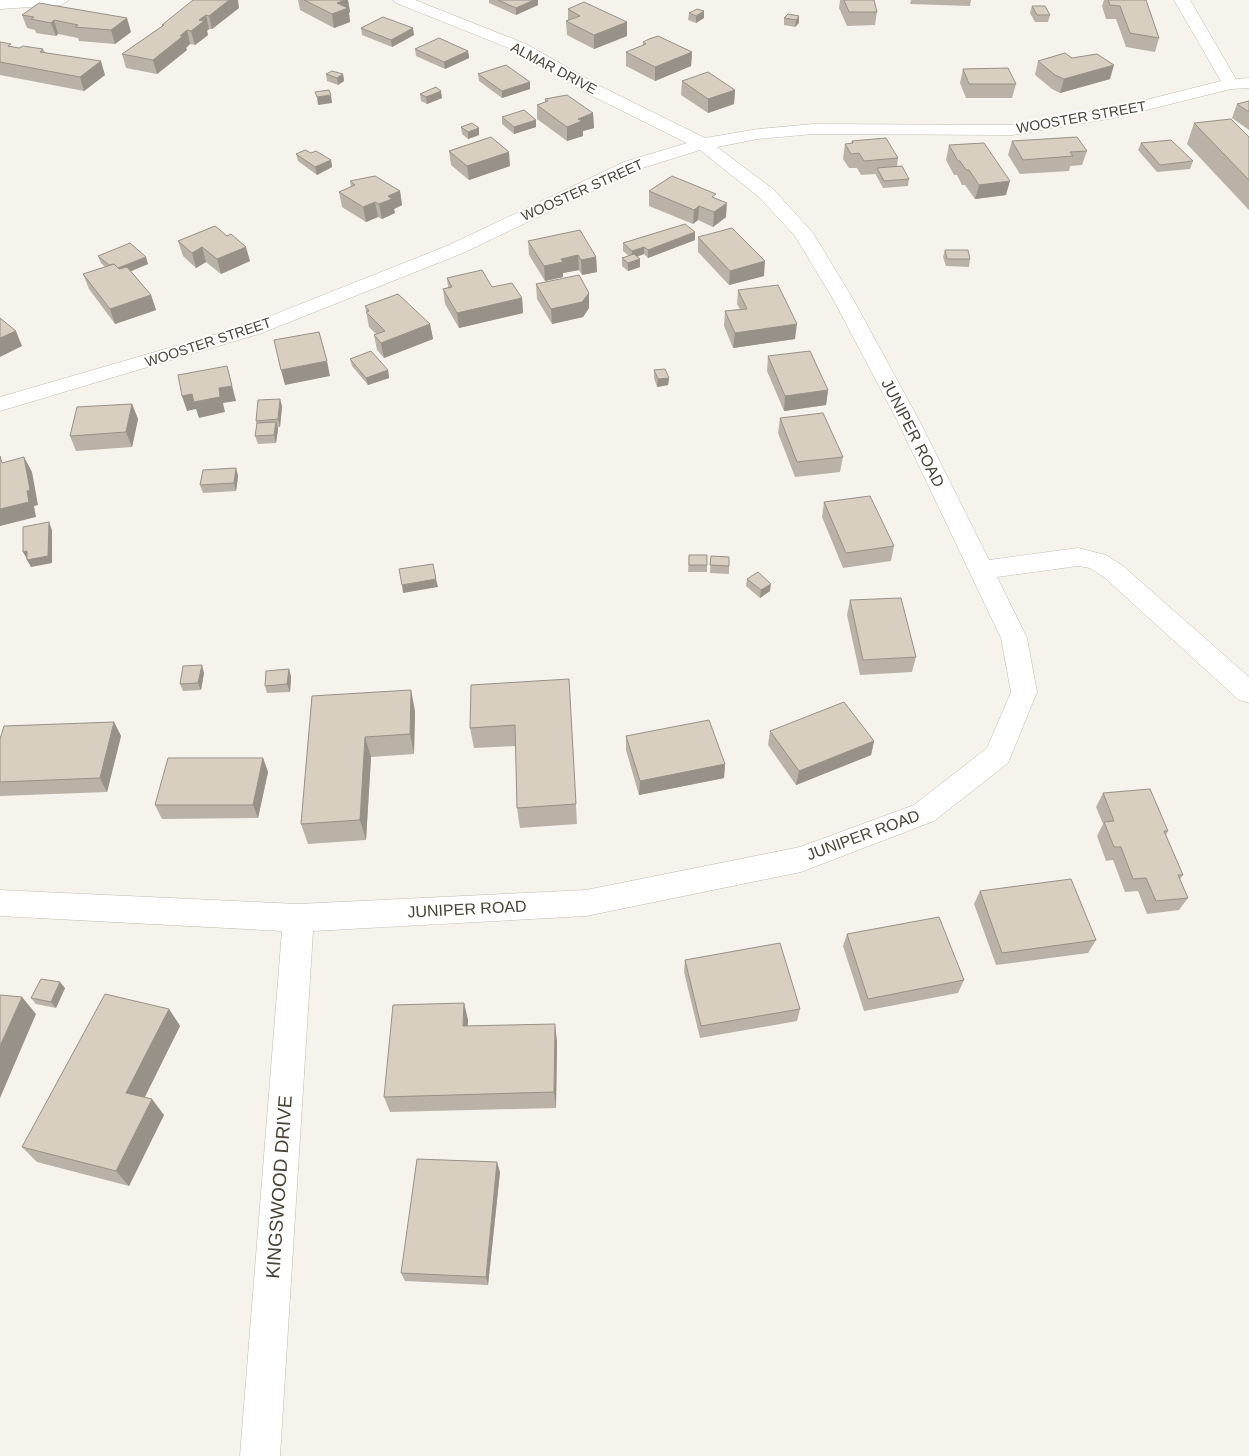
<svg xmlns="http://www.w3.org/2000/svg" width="1249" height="1456" font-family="Arial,sans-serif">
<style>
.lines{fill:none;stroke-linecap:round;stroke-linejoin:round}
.minor-casing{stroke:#c2bbae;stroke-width:1}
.minor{fill:#fff;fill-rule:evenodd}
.wall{fill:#bab2a6}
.shaded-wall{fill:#979187}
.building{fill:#d8cfc1;stroke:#979187}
.labels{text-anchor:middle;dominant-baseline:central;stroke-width:4;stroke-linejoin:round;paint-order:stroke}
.far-street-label{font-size:14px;fill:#4b4439;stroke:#fff}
.street-label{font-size:16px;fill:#4b4439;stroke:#fff}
.near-street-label{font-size:19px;fill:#4b4439;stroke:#fff}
</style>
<rect width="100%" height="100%" fill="#f6f3ec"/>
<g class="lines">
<defs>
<path id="minor" d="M0,0h69l-8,5 -61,4z
M393,0h22l111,44 72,41 107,53 53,-9 55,-5 199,1 102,-17 107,-27 -47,-81h16l46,79 13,-1v10l-18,1 -117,29 -102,17 -199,-1 -55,5 -41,8 56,42 40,44 40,66 67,123 69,138 89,-12 28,7 17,11 126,111v26l-10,-3 -134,-122 -15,-10 -12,-2 -81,11 30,61 10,54 -29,71 -74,58 -133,51 -215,44 -273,15 -33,525h-40l42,-525 -282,-15v-26l298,14 288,-14 214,-43 114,-42 73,-57 24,-56 -10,-54 -103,-216 -65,-123 -38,-63 -36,-39 -59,-47 -64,20 -173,83 -201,80 -262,78v-14l248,-72 201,-80 175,-83 63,-19 -101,-50 -72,-43 -118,-47z"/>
</defs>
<use href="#minor" class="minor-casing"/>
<use href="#minor" class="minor"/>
</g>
<path class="wall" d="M298,0h50l2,12 -1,1 1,9 -16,6 -34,-18z
M489,0h49v5l-22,10 -27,-12z
M840,0h34l3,12 -2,13 -28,1 -8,-18z
M911,0h60l-1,6 -60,-2z
M1104,0h42l13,38 -4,14 -29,-5 -10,-28h-10l-4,-13z
M1032,6l18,9 -2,7h-13l-5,-9z
M239,8l-27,21h-3l-2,2 1,4 -13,10 -5,-1 -4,4 1,2 -30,24 -31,-6 -4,-14 40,-28v-1z
M568,9l59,13v14l-33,13 -27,-14 -1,-14 2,-1z
M704,11v7l-8,5 -8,-3 1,-7z
M788,14l11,9 -4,4 -11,-2v-7z
M22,15l109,17 -16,12 -36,-3 -1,-3 -20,-4 -2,2 -20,-3 -1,-3 -8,-2z
M361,28l53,7 -22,12 -30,-12z
M0,42l12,5 7,1 24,1 2,3 60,23 -21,16 -84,-16z
M643,42l49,10 -1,14 -36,15 -29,-15v-14l17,-7z
M415,49l53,2 1,7 -24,11 -29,-13z
M1072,58l38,21 -50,14 -8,-4 -17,-14 3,-14z
M963,69l53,15 -4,14h-46l-6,-15z
M326,74h17l1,7 -6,4 -11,-4z
M478,74l52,15 -28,9 -23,-17z
M682,81l53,9 -1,14 -26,9 -27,-18z
M420,94l22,4 -15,6 -6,-3z
M545,99l48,14 1,15 -11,3v5l-16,5 -30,-22v-14l8,-3z
M1249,101v29l-17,-12 5,-14z
M502,117l34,10 -22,7 -12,-10z
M1194,123l55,14v73l-62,-66z
M461,127l18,8 -11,4 -6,-5z
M852,141l46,17 -1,8 12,13 -1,7 -25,2 -7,-13v-1l-15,1 -4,-7h-8l-6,-9 2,-15h6z
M1012,141l75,10 -5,14 -12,1 -1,5 -49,3 -12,-19z
M1141,143l52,18 -3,8 -33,3 -19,-22z
M949,145l57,50 -31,4 -10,-14h-3l-5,-10h-3l-8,-15z
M449,151l61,15 -41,14 -18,-15z
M311,153l20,7 1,7 -15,8 -19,-14 -2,-7z
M350,181l50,10 2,14 -8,4 1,4 -13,6 -4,-2 -12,5 -24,-15 -3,-15 12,-5z
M649,191l67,7 10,19 -13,10 -15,-7 -5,4 -44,-18z
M215,226l35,35 -29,13 -15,-12 -10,6 -13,-12 -5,-15z
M698,237l66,39 -35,9 -31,-33z
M695,240l-47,18 -4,-4 -7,3 3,2v8l-12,4 -6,-5v-8l7,-2 -6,-5v-8z
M528,241l68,16 1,15 -15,3 -3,-5 -16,3v4l-18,4 -16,-26z
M945,250l25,9 -1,8 -23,-1 -3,-9z
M98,256l50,8 -17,7 20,24 5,15 -41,14 -26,-35 -6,-15 22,-7 -4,-4z
M447,278l45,9 30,11 1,15 -64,15 -14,-24 -2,-15 5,-2z
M536,284l53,24 -6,9 -31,7 -15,-25z
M738,290l57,49 -62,9 -9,-22 1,-15 15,-2 -3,-5z
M365,306l65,18 3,15 -49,19 -7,-8 -3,-15 2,-1 -7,-7z
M768,356l60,34 -2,15 -42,6 -17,-40z
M350,359l38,11 1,8 -21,7 -16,-19z
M654,370l15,8 -1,7 -11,2 -3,-9z
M132,404l6,15 -6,28 -56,4 -6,-15z
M282,406l-2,21h-2v2l-2,14 -18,1 -3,-8 2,-11 -1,-4z
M780,418l63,39 -3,15 -45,5 -17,-44z
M236,468l2,8 -2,15 -33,2 -3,-8z
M824,502l70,44 -3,15 -48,7 -21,-51z
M689,555l18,10v7h-19z
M711,556l18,10v8l-19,-1z
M747,579l23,12 -10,7 -14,-12z
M850,600l66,57 -4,15 -52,3 -13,-60z
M289,669l2,8 -1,15 -23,1 -2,-7z
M204,673l-3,17 -18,1 -3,-7z
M569,679l8,145 -57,4 -3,-20 -1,-62 -42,2 -4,-20z
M312,696l103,15 -1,43 -43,3 -5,83 -58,4 -7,-20z
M114,722l7,14 -14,56 -107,4v-57z
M770,731l104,10 -3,14 -75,30 -28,-40z
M626,736l99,28 -1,14 -85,17 -13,-45z
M263,758l5,14 -10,46 -96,1 -7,-14z
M1103,793l65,38 -2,4 17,40 -3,4 8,19 -9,12 -32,4 -9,-23 -13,1 -12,-32 -7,1 -9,-25 6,-12 -7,-17z
M980,891l116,49 -8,13 -92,12 -22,-61z
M847,934l117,46 -6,13 -94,18 -21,-65z
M685,960l115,49 -3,12 -97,17 -16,-66z
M65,988l-9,20 -20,-4 -5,-6z
M464,1003l4,17 -1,6 90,15 -1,67 -166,4 -6,-15z
M169,1009l11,17 -36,72 20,17 -35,71 -92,-24 -15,-15z
M500,1172l-12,113 -83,-4 -4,-8z"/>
<path class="shaded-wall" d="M229,0h9l1,8 -27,21 -3,-13z
M345,0h3l2,12 -1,1 1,9 -16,6 -2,-14 5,-11z
M534,0h4v5l-22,10v-7z
M704,11v7l-8,5v-7z
M206,15l3,14 -2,2 1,4 -13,10 -4,-14 8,-11z
M799,16v7l-4,4 1,-7z
M127,18l4,14 -16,12 -4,-14z
M54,20l4,14 -2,2 -5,-13z
M627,22v14l-33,13v-14z
M413,28l1,7 -22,12 -1,-7z
M187,30l3,14 -4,4 1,2 -30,24 -4,-14z
M468,51l1,7 -24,11 -1,-7z
M692,52l-1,14 -36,15v-14z
M101,61l4,14 -21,16 -4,-14z
M1114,65l-4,14 -50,14 4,-14z
M343,74l1,7 -6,4 -1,-7z
M530,82v7l-28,9v-7z
M735,90l-1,14 -26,9v-14z
M441,91l1,7 -15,6 -1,-7z
M331,95l1,8 -14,2 -1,-8z
M593,113l1,15 -11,3v5l-16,5v-14l11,-8z
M536,120v7l-22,7v-7z
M479,128v7l-11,4v-7z
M509,152l1,14 -41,14 -2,-14z
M331,160l1,7 -15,8 -2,-8z
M1010,181l-4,14 -31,4 4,-14z
M400,191l2,14 -8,4 1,4 -13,6 -3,-15 9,-8z
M375,202l3,15 -12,5 -3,-15z
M727,203l-1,14 -13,10 1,-15z
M699,206l-1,14 -5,4 1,-14z
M695,232v8l-47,18v-8z
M202,247l4,15 -10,6 -4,-15z
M246,247l4,14 -29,13 -4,-15z
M644,247v7l-12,4v-7z
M578,255l1,15 -16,3v4l-18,4 -1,-15 17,-7z
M146,257l2,7 -31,13 -3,-7z
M596,257l1,15 -15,3 -1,-15z
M640,259v8l-12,4v-8z
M765,261l-1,15 -35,9 1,-14z
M589,293v15l-6,9 -31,7 -1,-15z
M151,295l5,15 -41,14 -5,-15z
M522,298l1,15 -64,15 -2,-15z
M430,324l3,15 -49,19 -3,-15z
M797,324l-2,15 -62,9 2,-15z
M16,331l6,15 -22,11v-19z
M327,361l3,15 -45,9 -4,-15z
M227,366l9,35 -13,2 2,9 -26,6 -3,-9 -9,2 -5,-15 37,-8z
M388,370l1,8 -21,7 -2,-7z
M669,378l-1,7 -11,2 1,-8z
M828,390l-2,15 -42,6 1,-15z
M280,399l2,7 -2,21 -2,-8z
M132,404l6,15 -6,28 -6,-15z
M276,422l2,7 -2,14 -2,-8z
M24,457l8,15 6,33 -4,1 2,11 -36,9v-17l27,-18z
M236,468l2,8 -2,15 -2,-8z
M49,522l3,8v33l-21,4 -4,-7z
M27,551v8l-4,-7z
M436,579l2,8 -35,6 -1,-8z
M771,584l-1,7 -10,7 1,-8z
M202,665l2,8 -3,17 -3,-7z
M289,669l2,8 -1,15 -3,-8z
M411,690l4,21 -1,43 -4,-20z
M114,722l7,14 -14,56 -7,-14z
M365,737l6,20 -5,83 -6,-20z
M874,741l-3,14 -75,30 3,-14z
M263,758l5,14 -10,46 -5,-13z
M725,764l-1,14 -85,17 1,-14z
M60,982l5,6 -9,20 -5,-6z
M22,997l14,17 -36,84v-52z
M464,1003l4,17 -1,23 -4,-17z
M169,1009l11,17 -41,83 -13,-16z
M555,1024l2,17 -1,67 -2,-16z
M152,1099l12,16 -35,71 -13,-15z
M497,1162l3,10 -12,113 -2,-8z"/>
<path class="building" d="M193,0h36l-20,16 -3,-1 -7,5 5,1 -13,10 -4,-1 -7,6h3l-30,24 -31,-6 42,-29h-2z
M304,0h41l-8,3 11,5 -16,6z
M498,0h36l-18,8z
M844,0h30l3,12h-28z
M1108,0h38l13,38 -29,-5 -10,-27 -10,-1z
M584,2l43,20 -33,13 -28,-14 14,-5 -12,-7z
M39,3l88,15 -16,12 -36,-3 3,-2 -24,-5 -3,3 -20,-4 3,-2 -12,-2z
M1032,6h13l5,9h-13z
M697,9l7,2 -8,5 -7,-3z
M788,14l11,2 -3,4 -12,-2z
M383,17l30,11 -22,12 -30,-12z
M658,36l34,16 -37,15 -29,-15 20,-8 -3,-2 6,-3z
M439,38l29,13 -24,11 -29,-13z
M0,42l11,2 -3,2 11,2 4,-2 20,3 -3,3 61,9 -21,16 -80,-15z
M1065,53l7,5 25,-4 17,11 -50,14 -9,-4 -17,-14z
M506,65l24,17 -28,9 -24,-17z
M1008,68l8,16h-47l-6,-15z
M332,71l11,3 -6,4 -11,-4z
M708,72l27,18 -27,9 -26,-18z
M436,87l5,4 -15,6 -6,-3z
M329,90l2,5 -14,2 -2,-5z
M567,95l26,18 -15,6 4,2 -15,6 -30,-22 11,-4 -3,-2z
M1249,101v11l-12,-8z
M524,110l12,10 -22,7 -12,-10z
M1231,119l18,18v43l-55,-57z
M472,123l7,5 -11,4 -7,-5z
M491,137l18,15 -42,14 -18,-15z
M1077,137l10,14 -17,1 3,4 -50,4 -11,-19z
M886,138l12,20 -34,3 -5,-8 -8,1 -6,-10 8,-1 -1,-2z
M1171,140l22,21 -33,4 -19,-22z
M984,143l26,38 -31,4 -10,-15h-3l-6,-9h-2l-9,-16z
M305,150l6,3 5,-2 15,9 -16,7 -19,-13z
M902,166l7,13 -25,2 -7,-13z
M375,176l25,15 -12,5 4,3 -13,5 -4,-2 -12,5 -24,-15 16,-7 -5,-4z
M672,176l44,18 -4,3 15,6 -13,9 -15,-6 -5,4 -45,-19z
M685,224l10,8 -47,18 -4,-3 -12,4 -9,-8z
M215,226l12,10 4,-2 15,13 -29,12 -15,-12 -10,6 -14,-12z
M732,228l33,33 -35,10 -32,-34z
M580,230l16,27 -15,3 -3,-5 -17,4 2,3 -19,4 -16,-25z
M130,243l16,14 -28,11 -4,-4 -5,1 -11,-9z
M945,250h23l2,9h-23z
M634,254l6,5 -12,4 -6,-5z
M114,264l5,5 8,-2 24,28 -41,14 -27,-35z
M482,270l10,17 20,-4 10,15 -65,15 -14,-24 9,-2 -5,-9z
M579,275l10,18 -7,9 -31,7 -15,-25z
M778,285l19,39 -62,9 -10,-22 22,-2 -9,-19z
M398,294l32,30 -49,19 -7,-8 11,-4 -19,-19 3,-1 -4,-5z
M0,318l16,13 -16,7z
M319,332l8,29 -46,9 -7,-30z
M371,351l17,19 -22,8 -16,-19z
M810,351l18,39 -43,6 -17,-40z
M227,366l5,20 -13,2 1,9 -26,5 -2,-8 -10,2 -4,-21z
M665,369l4,9 -11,1 -4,-9z
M280,399l-2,20 -22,2 2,-21z
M132,404l-6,28 -56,4 7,-29z
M823,413l20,44 -46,5 -17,-44z
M276,422l-2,13 -19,1 2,-13z
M0,456l2,7 22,-6 6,33 -3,1 2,11 -29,7z
M236,468l-2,15 -34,2 3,-15z
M870,496l24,50 -48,7 -22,-51z
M49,522l-1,34 -21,4v-9l-4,1v-25z
M689,555h18v10h-18z
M711,556l18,1v9l-19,-1z
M433,564l3,15 -34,6 -3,-16z
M758,572l13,12 -10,6 -14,-11z
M901,598l15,59 -53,3 -13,-60z
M202,665l-4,18 -18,1 3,-18z
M289,669l-2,15 -22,2 1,-15z
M569,679l7,125 -59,4 -2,-83 -45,3 1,-43z
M411,690l-1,44 -45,3 -5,83 -59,4 11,-128z
M844,702l30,39 -75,30 -29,-40z
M709,720l16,44 -85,17 -14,-45z
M114,722l-14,56 -100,4v-43l4,-13z
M168,758h95l-10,47h-98z
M1150,789l18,42h-4l19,44h-5l10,23 -32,3 -10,-23 -13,1 -12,-32h-7l-10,-25 10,-1 -11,-28z
M1071,879l25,61 -94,13 -22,-62z
M939,917l25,63 -96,19 -21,-65z
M780,943l20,66 -99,17 -16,-66z
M41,979l19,3 -9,20 -20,-4z
M105,994l64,15 -43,84 26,6 -36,72 -94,-24z
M0,995l22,2 -22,49z
M464,1003l-1,23 92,-2 -1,68 -170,5 9,-92z
M417,1159l80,3 -11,115 -85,-4z"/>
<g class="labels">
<g class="far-street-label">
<text transform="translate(554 68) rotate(28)">ALMAR DRIVE</text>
<text transform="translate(1081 117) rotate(-10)">WOOSTER STREET</text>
<text transform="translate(582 190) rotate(-24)">WOOSTER STREET</text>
<text transform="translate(208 342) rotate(-18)">WOOSTER STREET</text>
</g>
<g class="street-label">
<text transform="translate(913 433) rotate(63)">JUNIPER ROAD</text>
<text transform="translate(863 835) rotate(-20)">JUNIPER ROAD</text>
<text transform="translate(467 909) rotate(-3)">JUNIPER ROAD</text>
</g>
<g class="near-street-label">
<text transform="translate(279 1187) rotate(-86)">KINGSWOOD DRIVE</text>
</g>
</g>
</svg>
